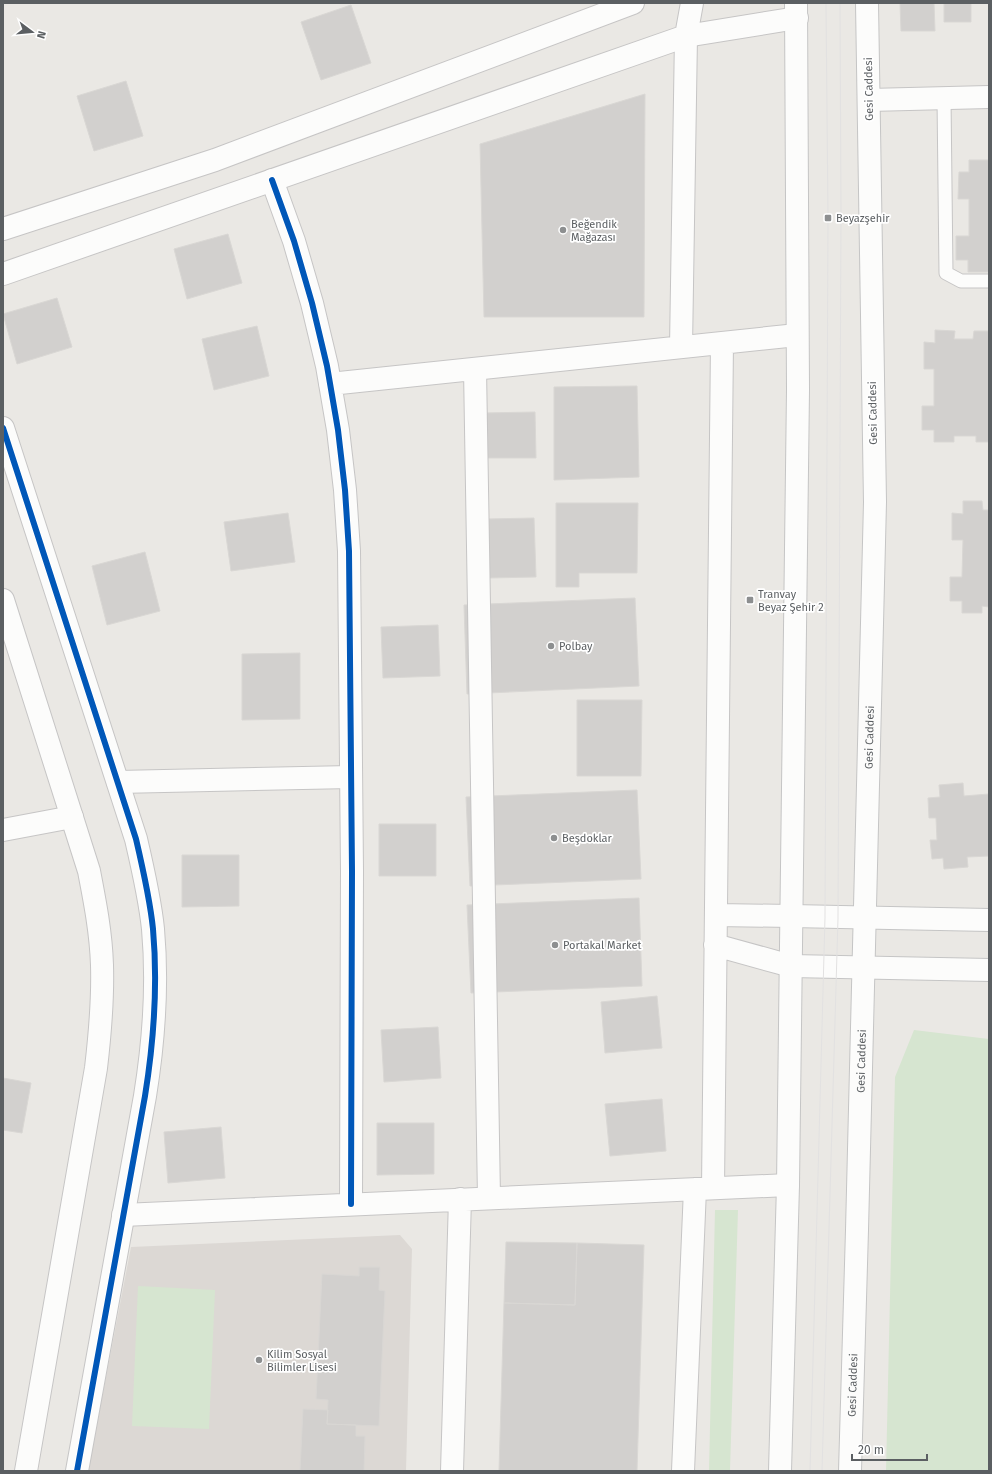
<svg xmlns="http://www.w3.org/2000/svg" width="992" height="1474" font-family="'Fira Sans',sans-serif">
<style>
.education{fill:#dcd8d4}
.green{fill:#d6e5d0}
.building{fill:#d2d0ce;stroke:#d9d7d4}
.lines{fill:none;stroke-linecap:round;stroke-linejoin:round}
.service-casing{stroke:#c6c5c5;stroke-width:15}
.minor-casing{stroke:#c6c5c5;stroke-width:24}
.tertiary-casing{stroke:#c6c5c5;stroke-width:24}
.secondary-casing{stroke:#c5c5c5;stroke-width:24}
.service{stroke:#fcfcfb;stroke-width:13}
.minor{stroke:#fcfcfb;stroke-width:22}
.tertiary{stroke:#fcfcfb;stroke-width:22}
.secondary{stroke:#fcfcfb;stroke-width:22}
.tram{stroke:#e2e1e1;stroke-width:1}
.cycleway-casing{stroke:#fff;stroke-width:8}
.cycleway{stroke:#0057b8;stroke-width:6}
.poi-dot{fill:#8d8f90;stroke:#fff;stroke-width:1.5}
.labels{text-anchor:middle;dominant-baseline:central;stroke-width:3.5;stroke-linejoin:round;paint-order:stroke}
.street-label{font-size:11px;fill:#5b5f62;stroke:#fff}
.poi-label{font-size:11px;fill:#5b5f62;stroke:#fff;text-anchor:start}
</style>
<rect width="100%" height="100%" fill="#eae8e4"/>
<path class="education" d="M400,1235l12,14 -6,222h-318l43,-224z"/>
<path class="green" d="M914,1030l75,9v432h-103l9,-394z
M715,1210h23l-8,261h-21z
M138,1286l77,4 -6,139 -77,-3z"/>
<path class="building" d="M900,3h34l1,28h-34z
M944,3h27v19h-27z
M351,5l20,58 -50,17 -20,-58z
M126,81l17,55 -49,15 -17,-55z
M645,94l-1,223h-160l-4,-173z
M969,160h20v112h-21v-12h-12v-24h13v-37h-11l1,-27h10z
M228,234l14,49 -55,16 -13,-50z
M57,298l15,49 -55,17 -14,-50z
M257,326l12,50 -55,14 -12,-51z
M935,330l20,1 -1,8h19l1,-8h15v111h-13v-6h-22v6h-20v-12h-12v-24h12v-37h-10v-27l11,1z
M637,386l2,91 -85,3v-93z
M535,412l1,46h-53l-1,-45z
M963,501h19l1,9h6v97l-7,-1v7h-20v-12h-12v-24h12l1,-37h-11v-27l11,1z
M556,503h82l-1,70h-58v14h-23z
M288,513l7,49 -64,9 -7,-49z
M534,518l2,59 -47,1 -2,-59z
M145,552l15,59 -53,14 -15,-59z
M635,598l4,88 -172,8 -3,-89z
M438,625l2,51 -57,2 -2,-51z
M300,653v66l-58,1v-66z
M577,700h65l-1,76h-64z
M963,783l1,13 25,-2v62l-22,1 1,10 -24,2 -1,-11 -11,1 -2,-19h7l-1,-22h-7l-1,-20 12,-1 -1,-12z
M637,790l4,89 -171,7 -4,-89z
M379,824h57v52h-57z
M182,855h57v51l-57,1z
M639,898l3,88 -171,7 -4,-88z
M657,996l5,52 -57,5 -4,-51z
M438,1027l3,51 -57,4 -3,-52z
M3,1078l28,5 -9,50 -19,-3z
M662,1099l4,52 -56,5 -5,-52z
M377,1123h57v51l-57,1z
M221,1127l4,51 -57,5 -4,-51z
M506,1242l71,1 -2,62 -71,-2z
M577,1243l67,2 -7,226h-138l5,-168 71,2z
M359,1267h21l-1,23 6,1 -6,135 -52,-2 1,-24 -12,-1 6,-125 37,2z
M303,1409l25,1 -1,14 29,1v11h9l-1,35h-64z"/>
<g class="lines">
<defs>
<path id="service" d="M944,98l2,175 15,8h28"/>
<path id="minor" d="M869,100l120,-3
M272,180l22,61 18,62 15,63 11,64 7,60 4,61 3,320 -1,333
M681,347l5,-311
M475,369l14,829
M330,384l467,-49
M118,782l233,-5
M3,830l69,-13
M716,915l75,1
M715,945l76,21
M713,1188l9,-845
M123,1215l665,-30
M452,1471l8,-272
M683,1471l12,-282"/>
<path id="tertiary" d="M686,36l6,-33
M3,229l212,-69 418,-157
M3,274l683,-238 111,-18
M3,428l133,411c7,30 14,60 17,90 5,56 1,111 -8,167l-68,375
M3,600l86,271c6,31 12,62 13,94 1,34 -2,69 -6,103l-70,403"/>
<g id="secondary">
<path d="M791,916l198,4"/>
<path d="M791,966l198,4"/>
<path d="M780,1471l8,-286 10,-795 -2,-387"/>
<path id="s1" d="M850,1471l7,-241 18,-728 -8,-499"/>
</g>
</defs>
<use href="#service" class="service-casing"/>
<use href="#minor" class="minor-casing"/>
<use href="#tertiary" class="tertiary-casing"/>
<use href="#secondary" class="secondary-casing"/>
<use href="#service" class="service"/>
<use href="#minor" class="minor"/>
<use href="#tertiary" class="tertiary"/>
<use href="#secondary" class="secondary"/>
<path class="tram" d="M810,1471l15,-554 3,-699 -2,-215
M822,1471l16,-553 3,-702 -1,-213"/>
<defs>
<path id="cycleway" d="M272,180l22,61 18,62 15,63 11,64 7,60 4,61 3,320 -1,333
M3,428l133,411c7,30 14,60 17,90 5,56 1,111 -8,167l-68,375"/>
</defs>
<use href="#cycleway" class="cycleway-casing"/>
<use href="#cycleway" class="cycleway"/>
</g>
<g class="poi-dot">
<rect x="824" y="214" width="8" height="8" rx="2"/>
<circle cx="563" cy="230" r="4"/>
<rect x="746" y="596" width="8" height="8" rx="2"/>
<circle cx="551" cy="646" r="4"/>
<circle cx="554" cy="838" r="4"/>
<circle cx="555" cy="945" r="4"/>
<circle cx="259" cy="1360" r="4"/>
</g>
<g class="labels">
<g class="street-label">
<text transform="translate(869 89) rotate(-91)">Gesi Caddesi</text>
<text transform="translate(873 413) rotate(-91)">Gesi Caddesi</text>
<text stroke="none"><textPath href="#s1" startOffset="734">Gesi Caddesi</textPath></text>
<text stroke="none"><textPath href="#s1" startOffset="410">Gesi Caddesi</textPath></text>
<text stroke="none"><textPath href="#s1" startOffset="86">Gesi Caddesi</textPath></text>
</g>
<g class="poi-label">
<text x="836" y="218">Beyazşehir</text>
<text x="571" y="224">Beğendik<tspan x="571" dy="13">Mağazası</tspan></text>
<text x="758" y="594">Tranvay<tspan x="758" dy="13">Beyaz Şehir 2</tspan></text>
<text x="559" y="646">Polbay</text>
<text x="562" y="838">Beşdoklar</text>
<text x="563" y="945">Portakal Market</text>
<text x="267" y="1354">Kilim Sosyal<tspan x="267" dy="13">Bilimler Lisesi</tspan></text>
</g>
</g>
<rect width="992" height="1474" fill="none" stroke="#5b5f62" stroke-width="8"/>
<g transform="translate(32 32) rotate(106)" stroke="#ffffff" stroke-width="3" paint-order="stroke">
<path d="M0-3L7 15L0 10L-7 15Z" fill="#5b5f62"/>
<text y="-6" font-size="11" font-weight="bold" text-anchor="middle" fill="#5b5f62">N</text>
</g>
<path d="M852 1454v6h75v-6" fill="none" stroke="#5b5f62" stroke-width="2"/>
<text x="858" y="1454" font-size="12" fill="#5b5f62" stroke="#ffffff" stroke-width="3" paint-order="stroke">20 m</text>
</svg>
